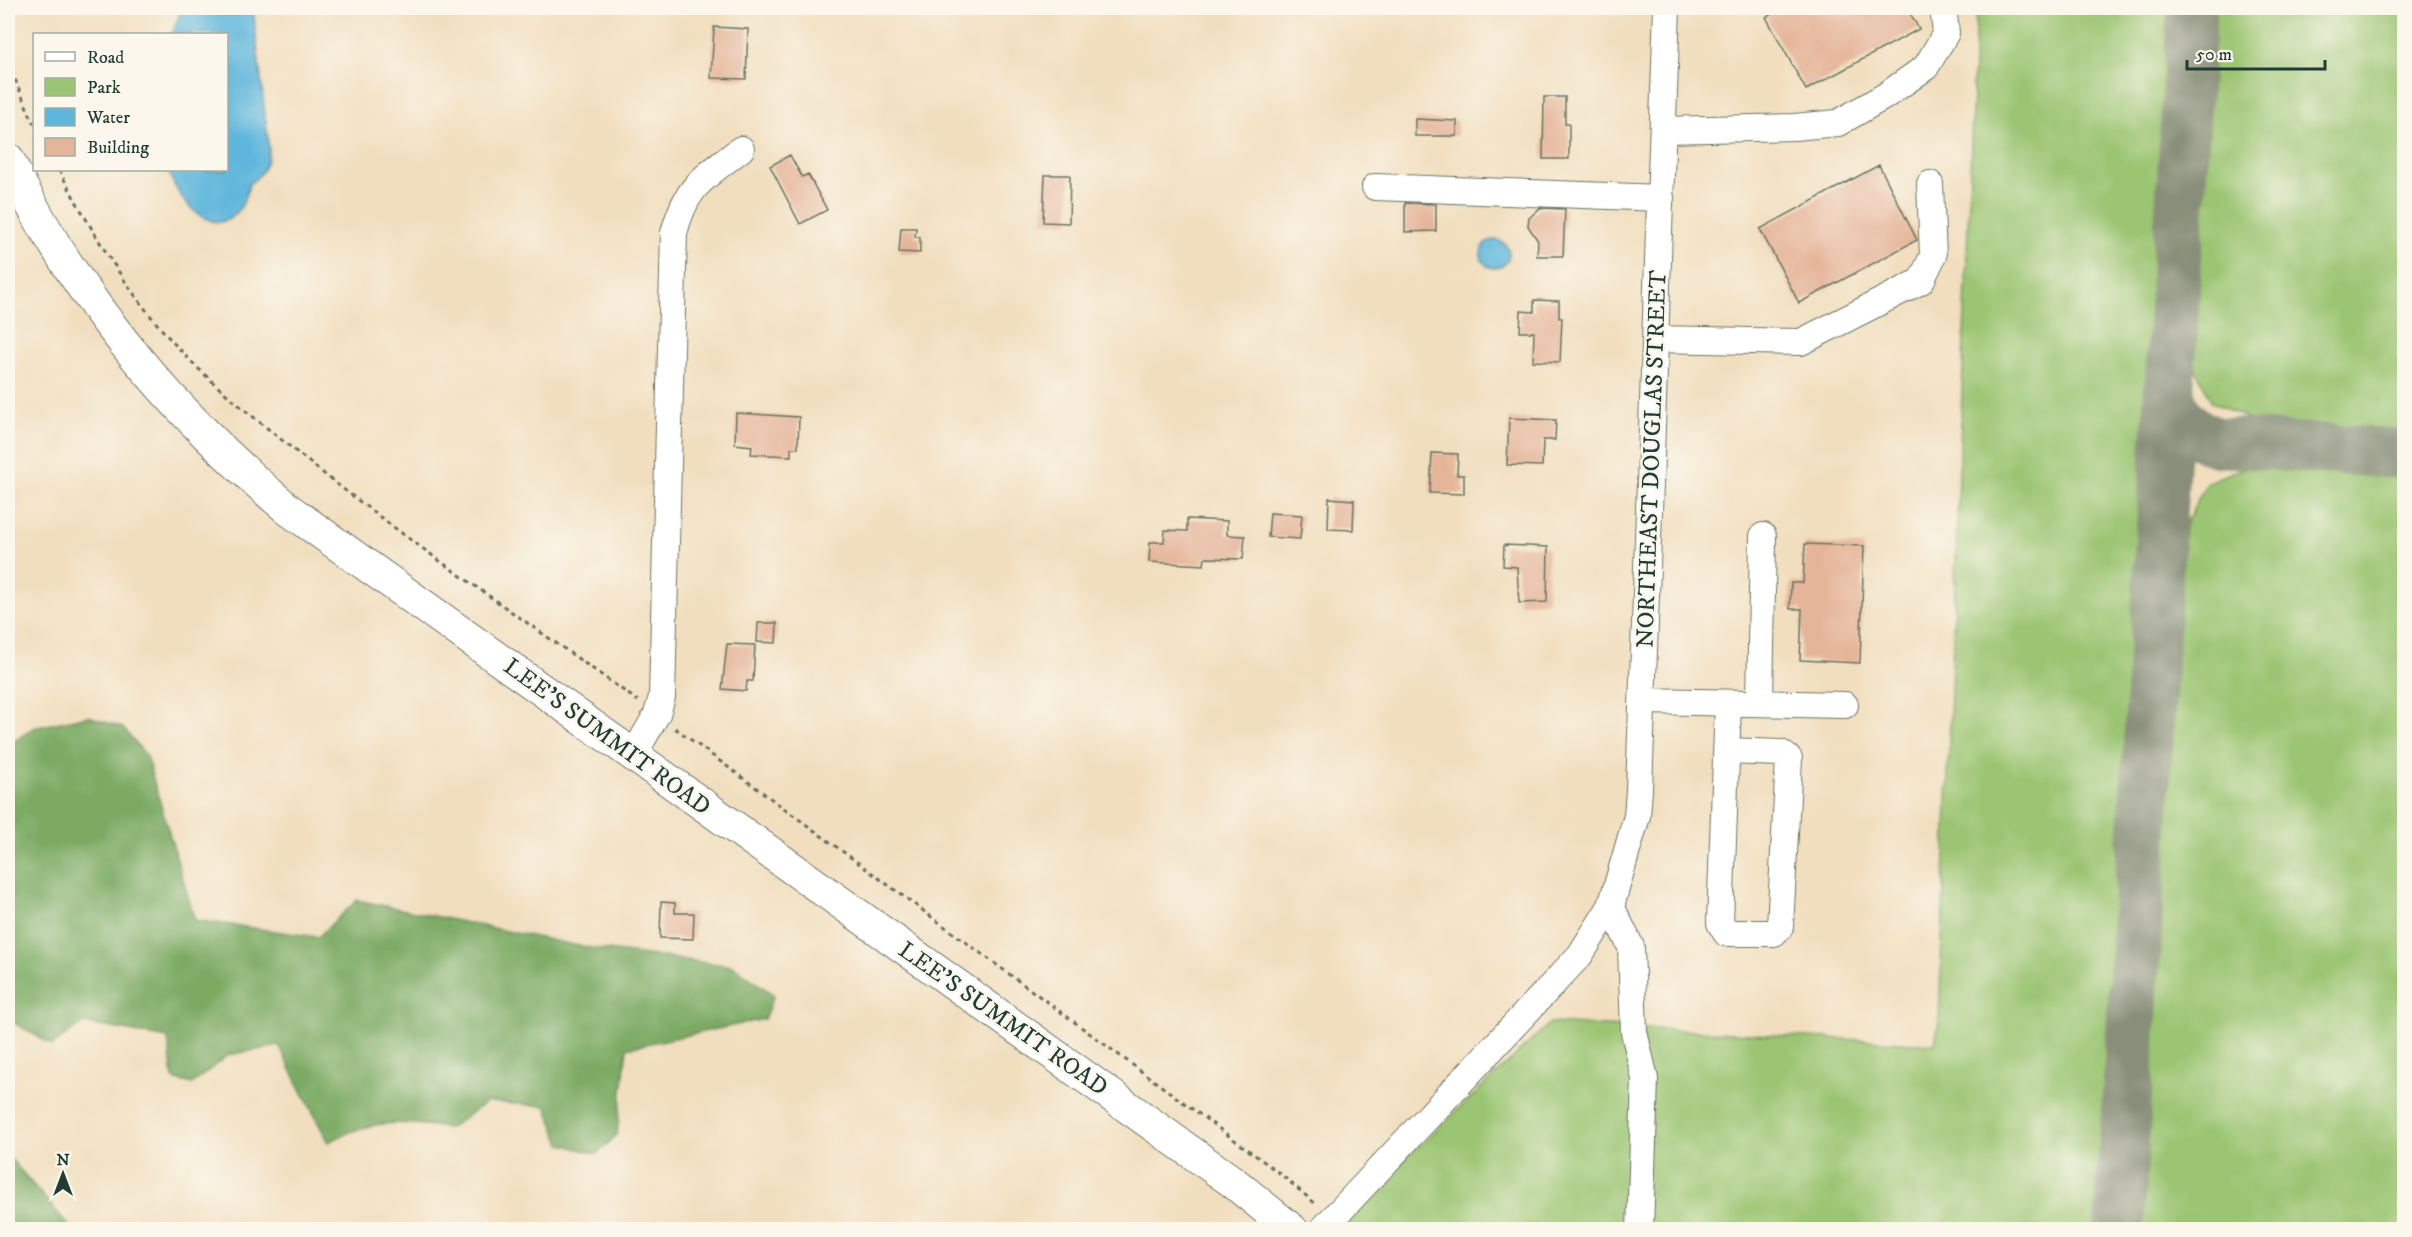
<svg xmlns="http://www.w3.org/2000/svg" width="2412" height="1237" font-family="'IM FELL DW Pica',serif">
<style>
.green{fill:#9bc572;stroke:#5d8153;stroke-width:1.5}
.forest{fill:#7caa64;stroke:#4e744c;stroke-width:1.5}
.water{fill:#5fb6dc;stroke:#3f7a88;stroke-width:1.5}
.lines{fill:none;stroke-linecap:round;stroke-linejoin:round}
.taxiway{stroke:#888e79;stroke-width:50}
.building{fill:#e5b599}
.minor-casing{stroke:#687564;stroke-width:28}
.major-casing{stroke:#687564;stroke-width:34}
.path{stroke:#687564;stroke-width:3;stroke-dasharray:4.5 4.5;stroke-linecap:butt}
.minor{stroke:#fff;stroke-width:26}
.major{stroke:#fff;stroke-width:32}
.labels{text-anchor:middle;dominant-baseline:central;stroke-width:5;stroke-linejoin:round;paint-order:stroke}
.street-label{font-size:24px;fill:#1f3d34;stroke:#fbf7ec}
</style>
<rect width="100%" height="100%" fill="#fbf7ec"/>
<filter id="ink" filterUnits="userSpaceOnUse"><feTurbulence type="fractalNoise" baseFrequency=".0167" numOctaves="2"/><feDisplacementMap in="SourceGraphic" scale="12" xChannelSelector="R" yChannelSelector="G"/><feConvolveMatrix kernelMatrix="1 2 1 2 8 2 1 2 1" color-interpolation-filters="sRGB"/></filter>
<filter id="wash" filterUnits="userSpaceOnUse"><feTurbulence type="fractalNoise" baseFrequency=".008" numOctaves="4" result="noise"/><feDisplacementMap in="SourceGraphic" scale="24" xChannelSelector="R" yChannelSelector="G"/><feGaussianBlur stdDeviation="1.35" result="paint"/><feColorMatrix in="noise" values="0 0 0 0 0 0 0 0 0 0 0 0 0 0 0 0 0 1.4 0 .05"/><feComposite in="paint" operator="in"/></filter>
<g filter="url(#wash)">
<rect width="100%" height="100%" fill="#f1debe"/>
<path class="green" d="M1976,8h201l-70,1221 -762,1 3,-11 11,-16 191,-180 385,21 4,-23z
M2205,8h199v426l-57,1 -91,-12 -44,-21 -16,-32 -5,-21 -2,-75z
M2331,464l73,7v758h-269l38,-619 13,-87 21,-41 39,-15z"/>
<path class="forest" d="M88,716l35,12 23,27 49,165 123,17 39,-37 227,47 149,19 41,29 -10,24 -137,29 -10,87 -20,19 -36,-10 -15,-38 -59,-4 -37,26c-51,-6 -74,-11 -122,14l-49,-96 -51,9 -36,29 -19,-5 -5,-41 -84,-15 -32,22 -44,-26v-273l25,-18z
M8,1156l64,73h-64z"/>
<path class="water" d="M182,8h71l16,142c-2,16 -7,25 -20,34 -15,68 -66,32 -81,-14h58v-136h-54z
M1481 254a14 14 0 1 1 28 0a14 14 0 1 1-28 0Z"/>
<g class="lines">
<path class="taxiway" d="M2169,389c3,27 23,46 48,53l187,12
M2119,1230l73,-1222"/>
</g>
<g id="blocks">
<path class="building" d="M1783,8h124l12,21 -113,61 -40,-73z
M714,27l34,2 -2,50 -35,-1z
M1544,97h21v27h4v35h-26z
M1415,119l42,2v15h-42z
M790,155l12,22 6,-3 19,36 -27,14 -30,-58z
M1879,165l38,75 -118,63 -39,-74z
M1045,175h25l-1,48 -26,-1z
M1405,203l31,1v27l-31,1z
M1540,208l25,1 -2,47h-26l1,-15 -10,-15 1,-8z
M901,228h15l-1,9h5v16l-21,-1z
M1534,300l25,1v17h3l-2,44 -27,-1 1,-29h-14l1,-21 13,1z
M736,413l63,4 -1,31h-7v8l-40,-2 1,-8 -17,-2z
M1509,418l47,2 -1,20h-12l-1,26 -35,-1z
M1432,453l26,1 -1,21h7v19l-34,-1z
M1329,498l25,2 -1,30 -25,-1z
M1270,513l32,2 -2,24 -32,-2z
M1187,519l40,2v14l18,1 -2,23 -38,-1 -1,7 -55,-3 1,-20h14l1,-12 22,1z
M1805,544l59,2 -4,117 -60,-3 2,-51h-12l1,-26h12z
M1504,545l44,2 -1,55 -28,1 -2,-36 -14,-1z
M758,623h19l-1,20 -19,-1z
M727,644l28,1 -2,36h-6l-1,10 -24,-2z
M661,902l14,1v10h19l-1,26 -33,-1z"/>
</g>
</g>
<g filter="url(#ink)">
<use href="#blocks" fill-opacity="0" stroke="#687564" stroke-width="1.5"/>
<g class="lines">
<defs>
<path id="minor" d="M1663,130l131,-3 44,-4 47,-27 41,-29 20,-34 -3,-25
M1375,187l286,11
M1656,339l145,3 120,-61 12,-25 -3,-72
M1643,701l202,4
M1760,702l3,-166
M1727,751l54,2 8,6 -9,168 -6,6h-48l-6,-10 8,-220
M633,756l24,-42 5,-17 12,-464c13,-49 29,-54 67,-84
M1611,906l20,41 3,85 11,47 -5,151
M1322,1230l258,-275 31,-49 26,-90 2,-26 28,-782"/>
<path id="major" d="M8,159c66,138 164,253 281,351l944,672 59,48"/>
</defs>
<use href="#minor" class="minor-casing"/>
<use href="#major" class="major-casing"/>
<path class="path" d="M8,63l26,61
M59,170c35,65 72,129 124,183 33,35 73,66 110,96 110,90 229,169 345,252
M675,728l603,444 39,33"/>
<use href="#minor" class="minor"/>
<use href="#major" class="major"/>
</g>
</g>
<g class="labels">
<g class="street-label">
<text transform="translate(1652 459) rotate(-88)">NORTHEAST DOUGLAS STREET</text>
<text transform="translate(607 737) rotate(36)">LEE'S SUMMIT ROAD</text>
<text transform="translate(1003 1019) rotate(35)">LEE'S SUMMIT ROAD</text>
</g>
</g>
<rect width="2412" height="1237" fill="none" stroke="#fbf7ec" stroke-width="30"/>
<rect x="33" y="33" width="195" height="138" fill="#fbf7ec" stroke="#a3ada2" stroke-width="1.5"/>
<rect x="45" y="52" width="30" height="9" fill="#ffffff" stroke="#a3ada2" stroke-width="1.5"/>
<text x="87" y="63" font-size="18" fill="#1f3d34">Road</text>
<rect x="45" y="78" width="30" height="18" fill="#9bc572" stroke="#a3ada2" stroke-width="1.5"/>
<text x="87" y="93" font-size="18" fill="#1f3d34">Park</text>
<rect x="45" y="108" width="30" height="18" fill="#5fb6dc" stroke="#a3ada2" stroke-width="1.5"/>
<text x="87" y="123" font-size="18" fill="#1f3d34">Water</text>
<rect x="45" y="138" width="30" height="18" fill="#e5b599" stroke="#a3ada2" stroke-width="1.5"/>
<text x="87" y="153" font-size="18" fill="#1f3d34">Building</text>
<g transform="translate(63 1174)" stroke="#fbf7ec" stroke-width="4.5" paint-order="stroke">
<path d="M0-4.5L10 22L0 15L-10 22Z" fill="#1f3d34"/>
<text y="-9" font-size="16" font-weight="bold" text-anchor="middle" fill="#1f3d34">N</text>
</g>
<path d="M2187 60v9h138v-9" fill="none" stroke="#1f3d34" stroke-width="3"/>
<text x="2196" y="60" font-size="18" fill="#1f3d34" stroke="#fbf7ec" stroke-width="4.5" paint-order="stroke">50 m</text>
</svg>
